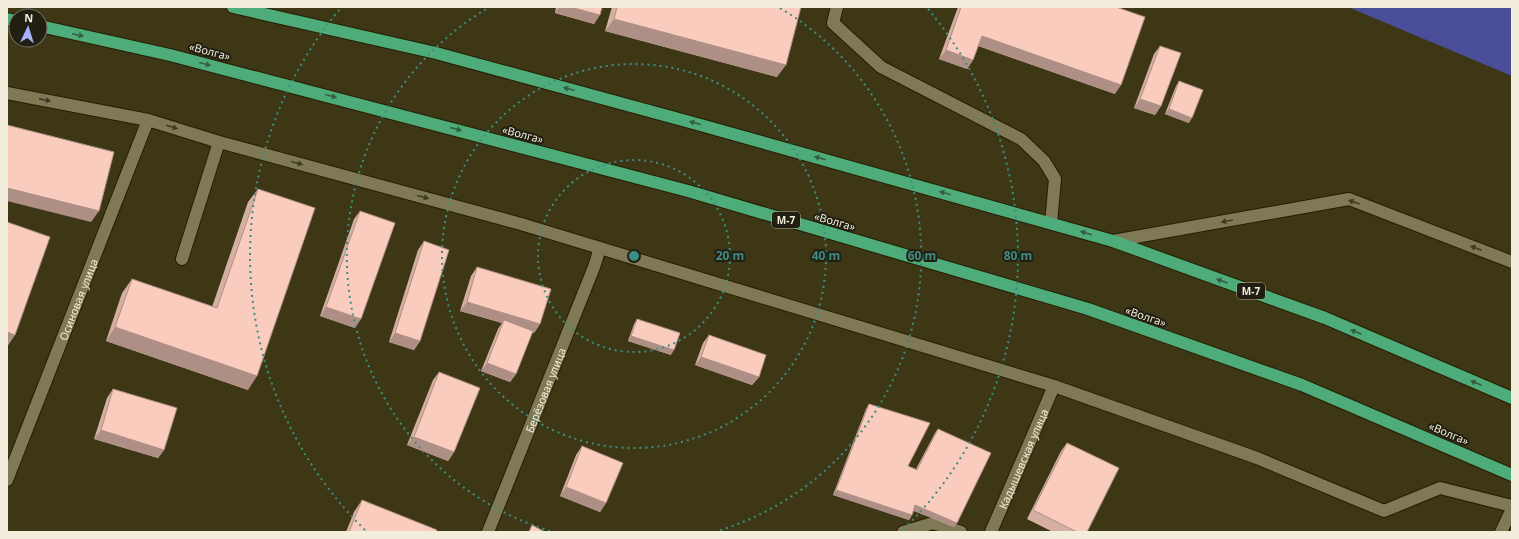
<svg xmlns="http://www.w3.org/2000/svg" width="1519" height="539" font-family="'Noto Sans',sans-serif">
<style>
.green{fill:#4a4e98}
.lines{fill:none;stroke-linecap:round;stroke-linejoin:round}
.lane-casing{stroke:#251e00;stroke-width:14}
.street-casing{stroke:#251e00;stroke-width:14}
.highway-casing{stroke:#251e00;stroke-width:14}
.lane{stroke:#807956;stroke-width:12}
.street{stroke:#807956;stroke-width:12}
.highway{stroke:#4eab7a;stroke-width:12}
.wall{fill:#d6afa3}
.shaded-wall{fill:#ae8f85}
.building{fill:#f9ccbe;stroke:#ae8f85}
.oneway{fill:#355e40}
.oneway2{fill:#3e3a26}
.ring{fill:none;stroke:#3c8e84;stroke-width:2;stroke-dasharray:2 4}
.labels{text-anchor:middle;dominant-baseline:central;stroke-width:4;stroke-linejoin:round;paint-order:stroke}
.shield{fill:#211f11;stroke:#b3b09e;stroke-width:1}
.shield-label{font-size:10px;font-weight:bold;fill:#f2eedb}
.street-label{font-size:11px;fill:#f2eedb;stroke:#211f11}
.centre{fill:#3c8e84;stroke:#211f11;stroke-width:2}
.ring-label{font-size:12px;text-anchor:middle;font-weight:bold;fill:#3c8e84;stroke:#211f11;stroke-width:4;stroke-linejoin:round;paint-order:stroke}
</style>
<rect width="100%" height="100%" fill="#3e3716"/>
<path class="green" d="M1348,7h164v69z"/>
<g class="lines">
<defs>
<path id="lane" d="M837,7l-4,16 48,44 140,72 23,22 11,18 -4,44
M7,93l141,27 71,22 302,82 533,162 203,72 127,53 56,-23 72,18
M1113,241l236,-42 163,63
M182,259l37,-117
M903,532l30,-9 28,9"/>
<g id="street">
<path id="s1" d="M7,480l141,-360"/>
<path id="s2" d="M488,532l106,-265 6,-19"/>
<path id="s3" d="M991,532l63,-146"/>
<path d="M1501,532l11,-23"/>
</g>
<path id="highway" d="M233,7l203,46 261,71 416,117 212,77 187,80
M7,19l9,2
M40,26l130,29 518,136 400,118 214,76 210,90"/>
</defs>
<use href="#lane" class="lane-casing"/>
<use href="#street" class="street-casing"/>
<use href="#highway" class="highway-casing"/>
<use href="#lane" class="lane"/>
<use href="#street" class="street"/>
<use href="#highway" class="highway"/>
</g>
<path class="wall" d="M556,7h46l-8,17 -39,-11z
M612,7h189l-24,70 -172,-46z
M958,7h158l-1,87 -137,-48 -5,14 -6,9 -28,-10z
M1160,46l1,60 -6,9 -21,-7 20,-54z
M1179,81l10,42 -24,-9 11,-28z
M258,189l-10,201 -142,-49 16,-48 10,-14 80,28 36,-105z
M360,211l-5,117 -35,-12 34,-97z
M424,241l-4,100 -6,9 -25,-8 29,-92z
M477,267l63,57 -6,9 -2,-1 -16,42 -6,8 -29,-11 17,-42 4,-6 -42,-12 11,-35z
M637,319l34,36 -43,-14 6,-17z
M709,335l50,42 -7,8 -57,-20 8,-22z
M439,372l15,80 -6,9 -41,-16 26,-65z
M113,389l51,61 -6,8 -64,-19 13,-41z
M869,404l39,62 8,3 19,-36 3,-4 19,94 -3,4 -40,-16 -2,4 -3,5 -76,-25 33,-86z
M1067,443l20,89h-34l-26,-13 34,-68z
M582,446l24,57 -6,9 -40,-16 16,-41z
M362,500l74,32h-90l8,-20z"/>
<path class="shaded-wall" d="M559,7h11l30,8 -6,9 -39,-11z
M614,19l172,46 -9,12 -172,-46z
M982,36l139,49 -6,9 -139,-49z
M946,50l27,10 -6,9 -28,-10z
M1140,99l21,7 -6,9 -21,-7z
M1169,109l23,9 -3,5 -24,-9z
M7,188l92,23 -8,11 -84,-21z
M467,302l73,22 -6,9 -32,-10 2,-3 -2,3 -42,-12z
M326,307l35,12 -6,9 -35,-12z
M115,327l142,49 -9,14 -142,-49z
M7,332l8,3 -8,12z
M395,333l25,8 -6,9 -25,-8z
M631,336l43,14 -3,5 -43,-14z
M701,357l58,20 -7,8 -57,-20z
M487,363l29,11 -6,8 -29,-11z
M101,430l63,20 -6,8 -64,-19z
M414,437l40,15 -6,9 -41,-16z
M566,487l40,16 -6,9 -40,-16z
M836,490l76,25 -3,5 -76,-25z
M915,505l42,18 -3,4 -42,-17z"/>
<path class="building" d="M570,7h32l-2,8z
M617,7h184l-15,58 -172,-46z
M961,7h155l29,10 -24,68 -139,-49 -9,24 -27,-10z
M1160,46l21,7 -20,53 -21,-7z
M1179,81l24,9 -11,28 -23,-9z
M7,125l107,27 -15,59 -92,-23z
M258,189l57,19 -58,168 -142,-49 17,-48 85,29z
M360,211l35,12 -34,96 -35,-12z
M7,222l43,15 -35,98 -8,-3z
M424,241l25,9 -29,91 -25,-8z
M477,267l74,22 -11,35 -73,-22z
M637,319l43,14 -6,17 -43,-14z
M504,320l29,11 -17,43 -29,-11z
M709,335l57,20 -7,22 -58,-20z
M439,372l41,16 -26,64 -40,-15z
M113,389l64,19 -13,42 -63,-20z
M869,404l61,19 -22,43 9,4 21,-41 53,24 -34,70 -42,-18 -3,10 -76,-25z
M1067,443l52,25 -32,64h-10l-44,-22z
M582,446l41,17 -17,40 -40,-16z
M362,500l75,30 -1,2h-87z
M532,525l13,7h-16z"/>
<defs><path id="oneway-solid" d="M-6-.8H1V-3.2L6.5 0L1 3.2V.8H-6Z"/></defs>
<g class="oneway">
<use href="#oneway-solid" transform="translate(78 35) rotate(12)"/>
<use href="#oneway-solid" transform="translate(205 64) rotate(15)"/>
<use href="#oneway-solid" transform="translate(569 89) rotate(-165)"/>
<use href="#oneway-solid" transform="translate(331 96) rotate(15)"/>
<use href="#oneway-solid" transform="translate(695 123) rotate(-165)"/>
<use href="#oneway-solid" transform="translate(456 129) rotate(15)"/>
<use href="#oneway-solid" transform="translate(820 158) rotate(-164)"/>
<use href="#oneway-solid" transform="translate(945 193) rotate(-164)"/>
<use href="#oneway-solid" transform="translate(1086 233) rotate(-164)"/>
<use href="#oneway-solid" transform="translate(1222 281) rotate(-160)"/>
<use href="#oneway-solid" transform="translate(1356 332) rotate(-157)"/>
<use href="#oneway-solid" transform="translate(1476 383) rotate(-157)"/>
</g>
<g class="oneway2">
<use href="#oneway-solid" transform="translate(45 100) rotate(11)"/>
<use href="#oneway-solid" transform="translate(172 127) rotate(17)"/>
<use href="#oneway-solid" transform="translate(297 163) rotate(15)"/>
<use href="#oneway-solid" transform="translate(423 197) rotate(15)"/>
<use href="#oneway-solid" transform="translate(1354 202) rotate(-161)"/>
<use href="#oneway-solid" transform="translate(1227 221) rotate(170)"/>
<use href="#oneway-solid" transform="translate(1476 248) rotate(-159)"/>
</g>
<g class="ring">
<circle cx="634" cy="256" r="96"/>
<circle cx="634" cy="256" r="192"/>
<path d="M550 531A288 288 0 0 1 488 8M780 8A288 288 0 0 1 718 531"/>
<path d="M365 530A384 384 0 0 1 340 9M928 9A384 384 0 0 1 903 530"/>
</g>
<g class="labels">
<g class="shield">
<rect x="772" y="212" width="28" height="16" rx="3"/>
<rect x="1237" y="283" width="28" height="16" rx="3"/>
</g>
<g class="shield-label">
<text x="786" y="220">М-7</text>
<text x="1251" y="291">М-7</text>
</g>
<g class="street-label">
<text transform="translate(210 51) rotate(15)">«Волга»</text>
<text transform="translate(523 134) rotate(15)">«Волга»</text>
<text transform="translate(835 221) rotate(16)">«Волга»</text>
<text stroke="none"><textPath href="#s1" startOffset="194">Осиновая улица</textPath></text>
<text transform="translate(1146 316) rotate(19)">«Волга»</text>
<text stroke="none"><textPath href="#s2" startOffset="153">Берёзовая улица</textPath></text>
<text transform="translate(1449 433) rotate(23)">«Волга»</text>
<text stroke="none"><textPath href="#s3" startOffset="80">Кадышевская улица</textPath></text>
</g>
</g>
<circle cx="634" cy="256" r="6" class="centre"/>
<g class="ring-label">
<text x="730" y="260">20 m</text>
<text x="826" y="260">40 m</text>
<text x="922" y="260">60 m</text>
<text x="1018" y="260">80 m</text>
</g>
<rect width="1519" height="539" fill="none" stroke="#f2eedb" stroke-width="16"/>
<g transform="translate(28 28) rotate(4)"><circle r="19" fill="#211f11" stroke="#757262"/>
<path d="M0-3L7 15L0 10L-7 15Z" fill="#a7b1fc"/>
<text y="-6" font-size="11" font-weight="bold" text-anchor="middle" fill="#f2eedb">N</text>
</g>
</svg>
